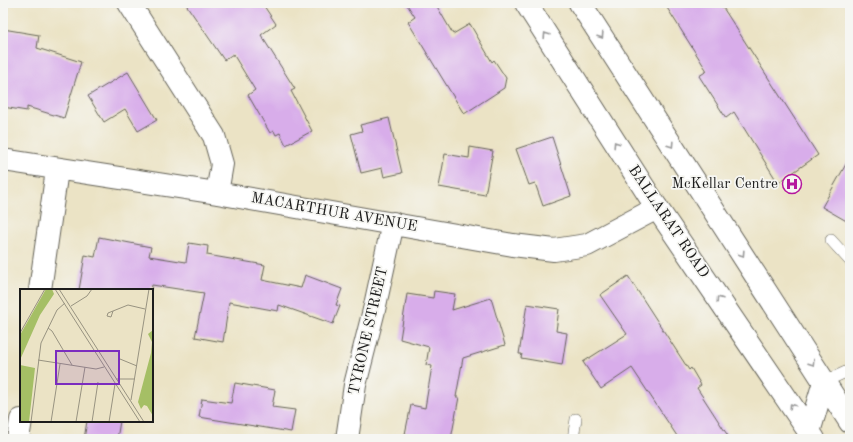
<svg xmlns="http://www.w3.org/2000/svg" width="853" height="442" font-family="'Old Standard TT',serif">
<style>
.building{fill:#d8adea}
.lines{fill:none;stroke-linecap:round;stroke-linejoin:round}
.service-casing{stroke:#646257;stroke-width:12}
.minor-casing{stroke:#646257;stroke-width:24}
.trunk-casing{stroke:#646257;stroke-width:24}
.service{stroke:#fff;stroke-width:11}
.minor{stroke:#fff;stroke-width:22}
.trunk{stroke:#fff;stroke-width:22}
.oneway{stroke:#999}
.labels{text-anchor:middle;dominant-baseline:central;stroke-width:3.5;stroke-linejoin:round;paint-order:stroke}
.poi-label{font-size:15px;fill:#1c1c1c;stroke:#f6f6f2;text-anchor:end}
.street-label{font-size:15px;fill:#1c1c1c;stroke:#f6f6f2}
.inset-road{fill:none;stroke:#989381;stroke-width:1}
.view{fill:#7b2cbf;fill-opacity:0.15;stroke:#7b2cbf;stroke-width:2}
.inset-edge{fill:none;stroke:#1c1c1c;stroke-width:2}
</style>
<rect width="100%" height="100%" fill="#f6f6f2"/>
<filter id="ink" filterUnits="userSpaceOnUse"><feTurbulence type="fractalNoise" baseFrequency=".025" numOctaves="2"/><feDisplacementMap in="SourceGraphic" scale="8" xChannelSelector="R" yChannelSelector="G"/><feConvolveMatrix kernelMatrix="1 2 1 2 8 2 1 2 1" color-interpolation-filters="sRGB"/></filter>
<filter id="wash" filterUnits="userSpaceOnUse"><feTurbulence type="fractalNoise" baseFrequency=".012" numOctaves="4" result="noise"/><feDisplacementMap in="SourceGraphic" scale="16" xChannelSelector="R" yChannelSelector="G"/><feGaussianBlur stdDeviation="0.9" result="paint"/><feColorMatrix in="noise" values="0 0 0 0 0 0 0 0 0 0 0 0 0 0 0 0 0 1.4 0 .05"/><feComposite in="paint" operator="in"/></filter>
<g filter="url(#wash)">
<rect width="100%" height="100%" fill="#ebe3c5"/>
<g id="blocks">
<path class="building" d="M185,3h77l14,21 -15,11 34,54 -4,2 21,40 -26,14 -6,-12 -4,2 -2,-4 -4,2 -22,-38 7,-5 -22,-36 -9,6z
M406,3h29l18,31 17,-10 22,38 2,-2 12,18 -2,10 -40,26 -56,-92 7,-5z
M664,3h56l98,152 -40,28 -44,-71 -8,6 -27,-42 8,-5z
M3,29l36,6 -2,13 44,14 -17,56 -37,-11v4l-24,-4z
M128,72l29,48 -19,11 -13,-22 -21,13 -16,-26z
M389,118l13,55 -18,4 -2,-9 -21,5 -10,-39 11,-3 -2,-6z
M552,137l19,59 -28,10 -8,-23 -6,2 -13,-36z
M470,147l23,4 -8,44 -46,-8 6,-33 24,4z
M850,157v66l-28,-16z
M99,237l52,10 -2,9 37,6 3,-19 19,3 -1,9 58,10 -3,15 39,8 4,-13 37,14 -6,16 4,1 -7,18 -54,-19 -1,6 -49,-9 -6,40 -28,-5 9,-44 -52,-8 -1,5h-72l6,-35 10,2z
M628,276l61,94 2,-2 10,17 -4,3 33,51h-51l-47,-71 -31,21 -18,-27 44,-28 -27,-39z
M434,291l21,3 -3,16 39,-12 14,47 -42,13 -7,39h3l-8,42h-40v-4l-6,-1 6,-29 14,3 7,-42 -6,-1 3,-18 -29,-8 7,-45 26,4z
M527,304l32,5 -3,22 11,2 -5,32 -41,-7 1,-4h-3z
M235,383l40,7 -3,17 23,3 -4,22 -92,-15 3,-18 29,4z
M87,421h33l-3,18h-33z"/>
</g>
</g>
<g filter="url(#ink)">
<use href="#blocks" fill-opacity="0" stroke="#646257" stroke-width="1"/>
<g class="lines">
<defs>
<path id="service" d="M831,240l19,21
M824,382l26,-12
M573,439l3,-20"/>
<path id="minor" d="M129,3l85,133 8,28 -5,29
M3,160l214,33 296,52 41,5 33,-5 70,-37
M40,290l17,-120
M18,439l3,-19
M347,439l8,-54 19,-75 19,-87"/>
<path id="trunk" d="M526,3l131,205 157,231
M580,3l270,419
M809,432l15,-50"/>
</defs>
<use href="#service" class="service-casing"/>
<use href="#minor" class="minor-casing"/>
<use href="#trunk" class="trunk-casing"/>
<use href="#service" class="service"/>
<use href="#minor" class="minor"/>
<use href="#trunk" class="trunk"/>
</g>
<defs><path id="oneway-chevron" d="M-2-3.5L2.5 0L-2 3.5" fill="none" stroke-width="1.6" stroke-linecap="round" stroke-linejoin="round"/></defs>
<g class="oneway">
<use href="#oneway-chevron" transform="translate(546 35) rotate(-123)"/>
<use href="#oneway-chevron" transform="translate(601 36) rotate(57)"/>
<use href="#oneway-chevron" transform="translate(616 144) rotate(-123)"/>
<use href="#oneway-chevron" transform="translate(671 145) rotate(57)"/>
<use href="#oneway-chevron" transform="translate(742 254) rotate(57)"/>
<use href="#oneway-chevron" transform="translate(719 299) rotate(-124)"/>
<use href="#oneway-chevron" transform="translate(812 363) rotate(57)"/>
<use href="#oneway-chevron" transform="translate(792 406) rotate(-124)"/>
</g>
</g>
<defs>
<symbol id="hospital-ring" viewBox="-11 -11 22 22"><circle r="9.5" fill="#f6f6f2" stroke="#b5179e" stroke-width="1.5"/><path d="M-5-5h3v3.5h4V-5h3V5h-3V1.5h-4V5h-3Z" fill="#b5179e"/></symbol>
</defs>
<g fill-rule="evenodd">
<use href="#hospital-ring" x="781" y="173" width="22" height="22"/>
</g>
<g class="labels">
<g class="poi-label">
<text x="778" y="184">McKellar Centre</text>
</g>
<g class="street-label">
<text transform="translate(334 213) rotate(10)">MACARTHUR AVENUE</text>
<text transform="translate(668 222) rotate(56)">BALLARAT ROAD</text>
<text transform="translate(369 331) rotate(-77)">TYRONE STREET</text>
</g>
</g>
<g transform="translate(20 289)">
<rect width="133" height="133" fill="#ebe3c5"/>
<path d="M26,0h6l2,5 -14,21 -20,45v-25zM133,41v86l-6,-10 -3,-1 -3,4 -3,-7 13,-49 1,-11 -4,-8zM0,76l15,3 -6,54h-9z" fill="#a5bf65"/>
<path class="inset-road" d="M35,0l85,133M39,0l85,133M51,17l16,-10 5,-7M93,22l-2,6 -4,-1 1,-3 20,-8 17,4M28,39l4,3 20,34M0,44l25,-44M100,70l17,7M18,71l58,9 8,-2M96,90h19M111,111l18,-111M11,133l10,-79 16,-33 8,-7M31,133l9,-58M56,133l9,-55M72,133l6,-40M89,133l6,-38"/>
<path class="view" d="M36,62h63v33h-63z"/>
<rect width="133" height="133" class="inset-edge"/>
</g>
<rect width="853" height="442" fill="none" stroke="#f6f6f2" stroke-width="16"/>
</svg>
